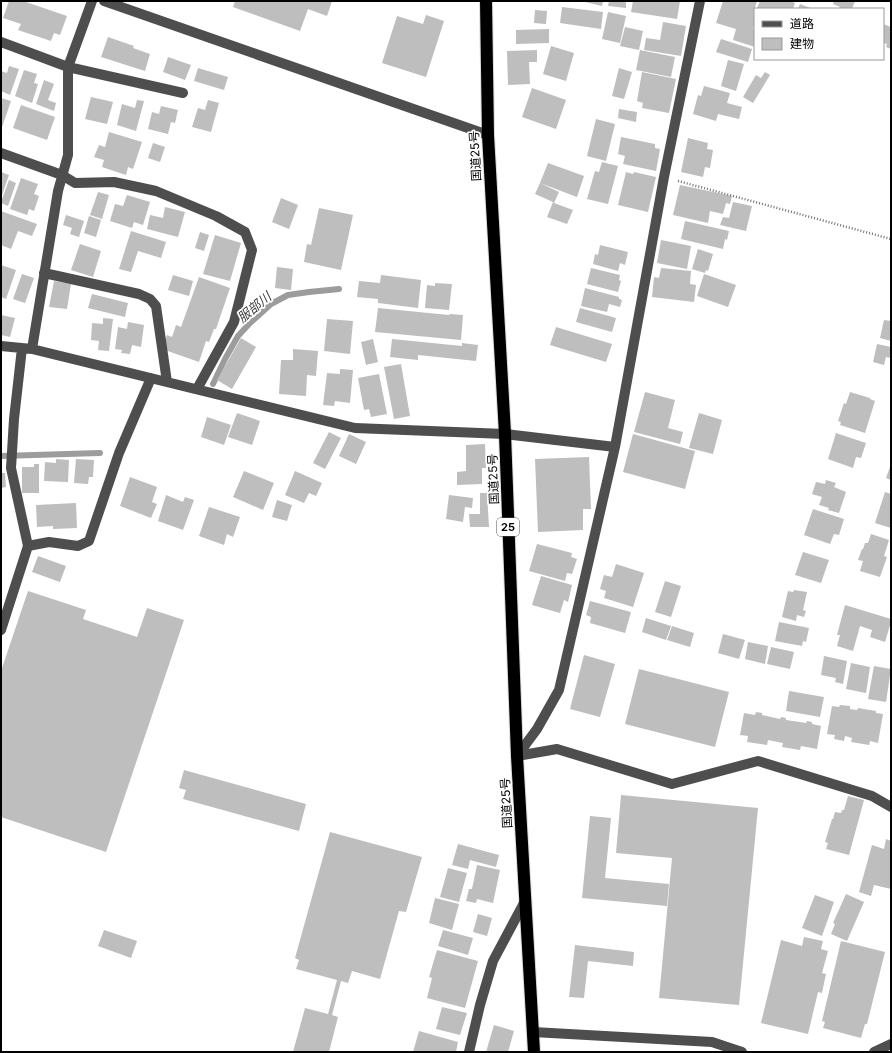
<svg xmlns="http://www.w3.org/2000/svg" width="892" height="1053" font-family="Inter,'Noto Sans JP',sans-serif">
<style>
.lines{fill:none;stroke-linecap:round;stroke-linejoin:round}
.stream{stroke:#9c9c9c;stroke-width:6}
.building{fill:#bebebe}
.highway-casing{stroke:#dbdbdb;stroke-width:14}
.path{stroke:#707070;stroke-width:2.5;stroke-dasharray:1 2;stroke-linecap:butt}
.minor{stroke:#4e4e4e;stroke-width:10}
.highway{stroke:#000;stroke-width:12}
.labels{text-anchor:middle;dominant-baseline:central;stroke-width:3.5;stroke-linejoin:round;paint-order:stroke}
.shield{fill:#fff;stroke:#4c4c4c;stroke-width:1}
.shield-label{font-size:11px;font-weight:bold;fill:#000}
.street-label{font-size:12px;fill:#000;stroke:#fff}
.water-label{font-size:13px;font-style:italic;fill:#3d3d3d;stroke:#fff}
</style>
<rect width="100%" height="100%" fill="#fff"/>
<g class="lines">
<path class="stream" d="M213,384l12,-25 13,-23 12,-13 21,-19 17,-9 21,-3 30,-3
M1,456l99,-3"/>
</g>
<path class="building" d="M9,1h14l44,15 -7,19 -6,-2 -3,8 -33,-11 3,-6 -18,-6z
M235,1h97l-5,15 -19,-7 -8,22 -67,-24z
M581,1h22l-1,5z
M609,1h17v7l-18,-2z
M633,1h47l-3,18 -46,-7z
M723,1h34l-3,10h1v11l-2,7 2,1v17l-22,-7 3,-11 -20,-6z
M760,1h30l5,2 -2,6h-34l-2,-1z
M834,1h21l-3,8h-13l1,-2 -7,-3z
M800,4l13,5h-15z
M562,7l41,5 -2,17 -41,-6z
M535,10l12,1 -1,13 -12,-1z
M608,12l18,4 -6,27 -18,-4z
M426,15l18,6 -18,56 -44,-14 15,-47 26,8z
M663,22l23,4 -5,30 -37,-6 2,-12 14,2z
M883,24l8,3v22l-5,-2 1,-3 -4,-1z
M625,27l18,4 -4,19 -19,-4z
M549,29v14l-33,1v-14z
M108,37l26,9 -1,2 17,6 -5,17 -44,-14z
M721,39l31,10 -4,13 -32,-10z
M551,46l23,7 -8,28 -23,-7z
M537,50v12h-8l1,22 -22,1 -1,-34z
M640,50l35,7 -4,20 -35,-7z
M168,57l23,8 -6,15 -22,-8z
M728,60l16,4 -8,27 -15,-5z
M9,66l10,3 -9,26 -9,-4v-20l6,2z
M198,68l30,9 -4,13 -30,-9z
M619,68l13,4 -8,27 -12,-3z
M24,70l13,4 -3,9 4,1 -6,19 -17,-7z
M642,72l34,7 -7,34 -27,-5 1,-5 -6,-2z
M765,72l5,3 -17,28 -10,-6 13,-22 5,3z
M44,80l10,4 -6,16 8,3 -2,8 -18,-7z
M704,86l26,7 -3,10 15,4 -3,12 -21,-5 -2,7 -23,-7 5,-19 3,1z
M532,88l34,12 -10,29 -34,-12z
M91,97l22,5 -6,22 -22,-5z
M1,98l10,3 -10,29z
M137,100l7,1 -8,30 -19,-6 5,-21 13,4z
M208,100l11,3 -8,29 -19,-5 6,-19 7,2z
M21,105l34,12 -8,23 -34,-12z
M161,106l17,4 -3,13 -4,-1 -3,12 -20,-5 4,-17 7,2z
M619,109l18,3 -1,10 -18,-4z
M596,119l19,5 -9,37 -19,-5z
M109,132l33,10 -9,27 -5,-2 -2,8 -24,-8 2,-7 -10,-3 5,-12 6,2z
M621,137l34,7v4l5,1 -4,22 -33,-7 2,-8 -7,-2z
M688,138l20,5 -1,6 6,1 -3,18 -5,-1 -2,10 -22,-5z
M153,143l12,4 -5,15 -12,-4z
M602,162l16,4 -10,38 -21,-5 8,-28 4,1z
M548,163l36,13 -7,21 -37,-14z
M1,172l8,3 -8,23z
M626,172l7,2 1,-2 22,5 -8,35 -30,-7z
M21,178l17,6 -4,10 5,2 -5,15 -5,-2 -2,6 -17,-6z
M9,180l7,3 -8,23 -7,-3v-1z
M540,183l19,9 -5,11 19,7 -6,14 -20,-7 6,-15 -18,-8z
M680,185l52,11 -2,8 -4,-1 -3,11 -13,-3 -2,12 -35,-8z
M98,192l11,3 -7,24 -12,-4z
M127,195l23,7 -7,23 -9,-3 -2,6 -22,-7 5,-17 8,2z
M281,198l17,7 -9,24 -17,-7z
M733,202l19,4 -6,25 -26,-6 3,-8 6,1z
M165,207l20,5 -7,25 -31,-8 3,-14 13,3z
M319,208l34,7 -12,55 -37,-8 3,-18 4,1z
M1,211l36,13 -5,12 -14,-5 -7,18 -10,-4z
M66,215l18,6 -5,16 -9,-3 2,-6 -9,-3z
M89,216l12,4 -5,17 -12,-4z
M685,221l44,10 -2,9 -2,-1 -2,10 -42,-10z
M131,231l35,11 -5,16 -23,-7 -7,21 -12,-3z
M200,232l9,3 -5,16 -9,-3z
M215,235l26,8 -11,38 -27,-7z
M661,240l30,6 -4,23 -30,-6z
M80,244l21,7 -8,26 -22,-7z
M600,245l28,7 -3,13 -5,-2 -2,8 -25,-7 2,-10 3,1z
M698,249l15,5 -5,17 -2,-1 -1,3 -13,-4z
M1,265l15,5 -10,29 -5,-2z
M277,267l16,2 -2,21 -16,-2z
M591,268l29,7 -1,5 2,1 -3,11 -31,-8z
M661,268l30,3 -1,13 6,1 -2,17 -42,-5 2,-20 5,1z
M22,274l12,4 -9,25 -12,-4z
M704,274l32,11 -8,22 -31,-11z
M173,275l20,6 -4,15 -21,-6z
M381,275l40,5 -3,28 -40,-5v-4l-21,-2 2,-16 21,2z
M199,277l31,11 -14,41h-2l-5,13 -3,-1 -7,21 -37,-13 5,-14 5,2 4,-12 5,2z
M54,281l17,3 -4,25 -18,-2z
M435,283l17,1 -3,26 -24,-2 2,-23 8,1z
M585,288l34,9v2l3,1 -2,7 -11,-3 -2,8 -26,-6z
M92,294l36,9 -3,14 -37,-9z
M378,308l71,7 1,-1 13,1 -2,25 -86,-8z
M580,308l36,10 -4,14 -36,-10z
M1,315l14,3 -5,19 -9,-2z
M103,318l10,1 -4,32 -11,-1 1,-9 -8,-1 1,-17 11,1z
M327,319l26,2 -3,33 -26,-3z
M884,320l7,1v20l-11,-3z
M128,322l16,3 -3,22 -9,-2 -2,9 -9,-1 1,-3 -7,-1 3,-22 9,2z
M556,327l56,17 -6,18 -56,-17z
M241,338l15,9 -24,42 -15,-9z
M373,339l5,23 -12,3 -5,-23z
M392,339l70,7v-3l16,2 -2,16 -58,-6v5l-28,-3z
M877,344l14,3v11l-5,-1 -2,8 -11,-3z
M293,349l25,2 -2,25 -9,-1 -1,21 -27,-2 2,-34h12z
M401,364l9,52 -16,3 -10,-52z
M340,369l13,1 -3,33 -15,-2 -1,5 -11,-1 4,-32 13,1z
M379,374l8,40 -16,3 -2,-8 -5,1 -6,-32z
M645,392l30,8 -7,28 15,4 -3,12 -46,-12z
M850,392l20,6v1l5,2 -10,32 -25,-8 1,-3 -3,-1 6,-18 2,1z
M237,413l23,8 -8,24 -24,-8z
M699,413l23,7 -9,34 -24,-6z
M207,417l24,8 -7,20 -23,-8z
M329,432l12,6 -16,31 -12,-6z
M836,433l30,10 -5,15 -5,-1 -3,11 -25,-9z
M349,434l17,8 -10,22 -17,-8z
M633,434l62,17 -10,38 -62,-17z
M485,444l1,24h-4v16l-25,1v-13l9,-1v-26z
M589,457l2,52h-8v21l-45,2 -3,-73z
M56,459l13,1 -1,22 -24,-1 1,-19 11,1z
M76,459l18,1 -1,17h-4l-1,7 -14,-1z
M34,464h5v29h-17v-26h12z
M891,464v16l-5,-2z
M244,471l30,12 -11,27 -30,-13z
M295,471l27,12 -6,13 -7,-3 -5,10 -19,-8z
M1,473h4l1,14 -5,1z
M130,477l27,10 -5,15 5,2 -6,14 -31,-12z
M826,480l10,3 -2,4 12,5 -7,21 -11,-3 1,-2 -10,-3 3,-8 -10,-3 4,-12 9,2z
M885,492l6,2v34l-16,-5z
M480,493h7l2,34h-19l-1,-13h11z
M166,495l17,7 2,-5 9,3 -11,30 -25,-9z
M449,495l24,3 -1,10 -7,-1 -2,15 -17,-3z
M277,500l15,5 -5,16 -15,-4z
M76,503l1,25 -24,1v-3l-16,1 -1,-22z
M209,507l31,10 -7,20 -6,-3 -3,11 -25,-9z
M813,509l31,10 -5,16 -5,-1 -4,10 -26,-9z
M871,534l18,6 -5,16 3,1 -7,20 -20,-6 3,-10 -5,-1 4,-11h1l2,-6h3z
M537,544l35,9 -1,4 6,2 -5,15 -5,-1 -2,8 -36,-10z
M803,552l26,8 -8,23 -26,-8z
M38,556l28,10 -6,16 -28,-10z
M616,564l28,9 -11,34 -29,-9 2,-7 -6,-2 4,-14 8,2z
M541,576l31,9 -4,17 -4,-2 -4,13 -28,-8z
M665,581l16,5 -10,31 -16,-5z
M794,590l13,2 -4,18 3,1 -2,6 -7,-2 -1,6 -14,-4 6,-26 5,1z
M28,591l58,19 -3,9 54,18 10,-29 37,12 -78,232 -105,-35v-146z
M590,601l41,11 -6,21 -35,-10 1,-6 -5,-2z
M845,605l46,14v3l-6,20 -15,-5 2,-7 -12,-4 -7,25 -16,-5 3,-11h-3z
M646,618l25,8 -5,14 -24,-8z
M779,622l30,6 -3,14 -3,-1 -1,5 -27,-5z
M672,626l22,7 -4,14 -23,-7z
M723,634l22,6 -6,19 -21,-6z
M748,642l20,4 -3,18 -20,-5z
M771,647l23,5 -4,17 -23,-5z
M584,655l31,9 -15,53 -30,-8z
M824,656l23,5 -4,23 -8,-2 1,-4 -15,-3z
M851,663l19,4 -4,26 -20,-4z
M874,666l17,3 -5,33 -18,-3z
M639,669l90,23 -14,55 -90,-23z
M789,691l35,6 -4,20 -34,-6z
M840,705l10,1v3l7,1 1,-2 18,3v2l7,1 -5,29 -8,-2 -1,4 -18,-3 1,-4 -7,-2 -1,5 -10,-2 1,-4 -8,-1 5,-28 7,1z
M756,712l6,1v2l18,4 1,-2 5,1v2l20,3 1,-2 5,1v2l9,2 -4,23 -16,-3 -1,4 -18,-3 1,-4 -15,-3 -1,5 -20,-3 1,-6 -8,-1 4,-22 11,2z
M184,770l122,34 -7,27 -116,-32 3,-9 -7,-2z
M621,795l137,13 -19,197 -80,-7 13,-140 -56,-5z
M848,796l16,4 -15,55 -23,-6 2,-6 -3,-1 7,-23h1l2,-7 6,1 1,-3h2z
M590,816l21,2 -6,60 64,6 -2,22 -85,-8z
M330,832l92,25 -16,55 -7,-1 -19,68 -28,-8 -4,12 -7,-2 -9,34 6,2 -9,35h-36l12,-44 23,6 9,-34 -41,-11 3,-9 -4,-2z
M886,839l5,2v48l-17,-4 -3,11 -12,-4 13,-47 12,4z
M458,844l41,11 -3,12 -26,-7 -2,9 -16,-4z
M477,865l23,5 -7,33 -16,-4 -1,4 -10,-2 3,-12h3z
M448,868l19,5 -8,29 -19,-5z
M846,894l18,8 -17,39 -16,-7 4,-10 -2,-1z
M815,895l19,7 -12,34 -20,-8z
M435,898l24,6 -7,26 -23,-7z
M478,914l14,4 -5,18 -14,-4z
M104,930l33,11 -6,17 -33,-12z
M443,930l30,8 -5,17 -30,-9z
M804,937l19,4 -2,8 7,2 -6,22 4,1 -4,19 -4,-1 -10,42 -47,-11 20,-83 21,6z
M841,941l44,11 -18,72h-2l-4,14 -38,-10 2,-6 -3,-1z
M575,945l59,7 -1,14 -45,-5 -4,37 -15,-1z
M437,950l41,11 -13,47 -38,-10 5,-20 -3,-1z
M442,1007l25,6 -7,22 -24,-6z
M494,1025l20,6 -6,21h-22z
M419,1031l39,11 -2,10h-43z"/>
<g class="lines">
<defs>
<path id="highway" d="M486,1l2,134 17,299 12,322 17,296"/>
</defs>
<use href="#highway" class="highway-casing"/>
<path class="path" d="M678,181l213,58"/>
<path class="minor" d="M104,1l384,134
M1,42l67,25 115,26
M1,153l61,22 13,8 39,-1 42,9 60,25 29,16 7,18 -18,72 -37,67
M44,273l95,21 11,5 6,7 11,76
M1,346l31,3 323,79 150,6 110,13
M22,348l-8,71 -3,49 17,78
M32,349l26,-158 10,-36v-88l24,-66
M1,630l27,-84 21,-4 29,4 11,-5 30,-88 32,-75
M517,756l20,-27 22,-39 56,-243 49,-270 36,-176
M517,756l40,-7 115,35 86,-23 114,35 19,11
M533,1032l179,10 30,10
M469,1052l11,-47 13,-44 32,-60
M874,1052l17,-8"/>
<use href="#highway" class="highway"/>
</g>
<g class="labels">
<rect class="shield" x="497" y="518" width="22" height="18" rx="3"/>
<g class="shield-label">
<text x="508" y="527">25</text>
</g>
<g class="street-label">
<text transform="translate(475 156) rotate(-93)">国道25号</text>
<text transform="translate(493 479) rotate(-92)">国道25号</text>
<text transform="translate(506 803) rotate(-93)">国道25号</text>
</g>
<g class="water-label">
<text transform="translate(254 307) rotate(-40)">服部川</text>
</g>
</g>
<rect width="892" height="1053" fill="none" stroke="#000000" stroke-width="4"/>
<rect x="754" y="8" width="130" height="52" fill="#ffffff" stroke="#999999"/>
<rect x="762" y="21" width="20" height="6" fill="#4e4e4e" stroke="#999999"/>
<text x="790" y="28" font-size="12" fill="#000000">道路</text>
<rect x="762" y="38" width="20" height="12" fill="#bebebe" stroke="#999999"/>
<text x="790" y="48" font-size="12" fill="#000000">建物</text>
</svg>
